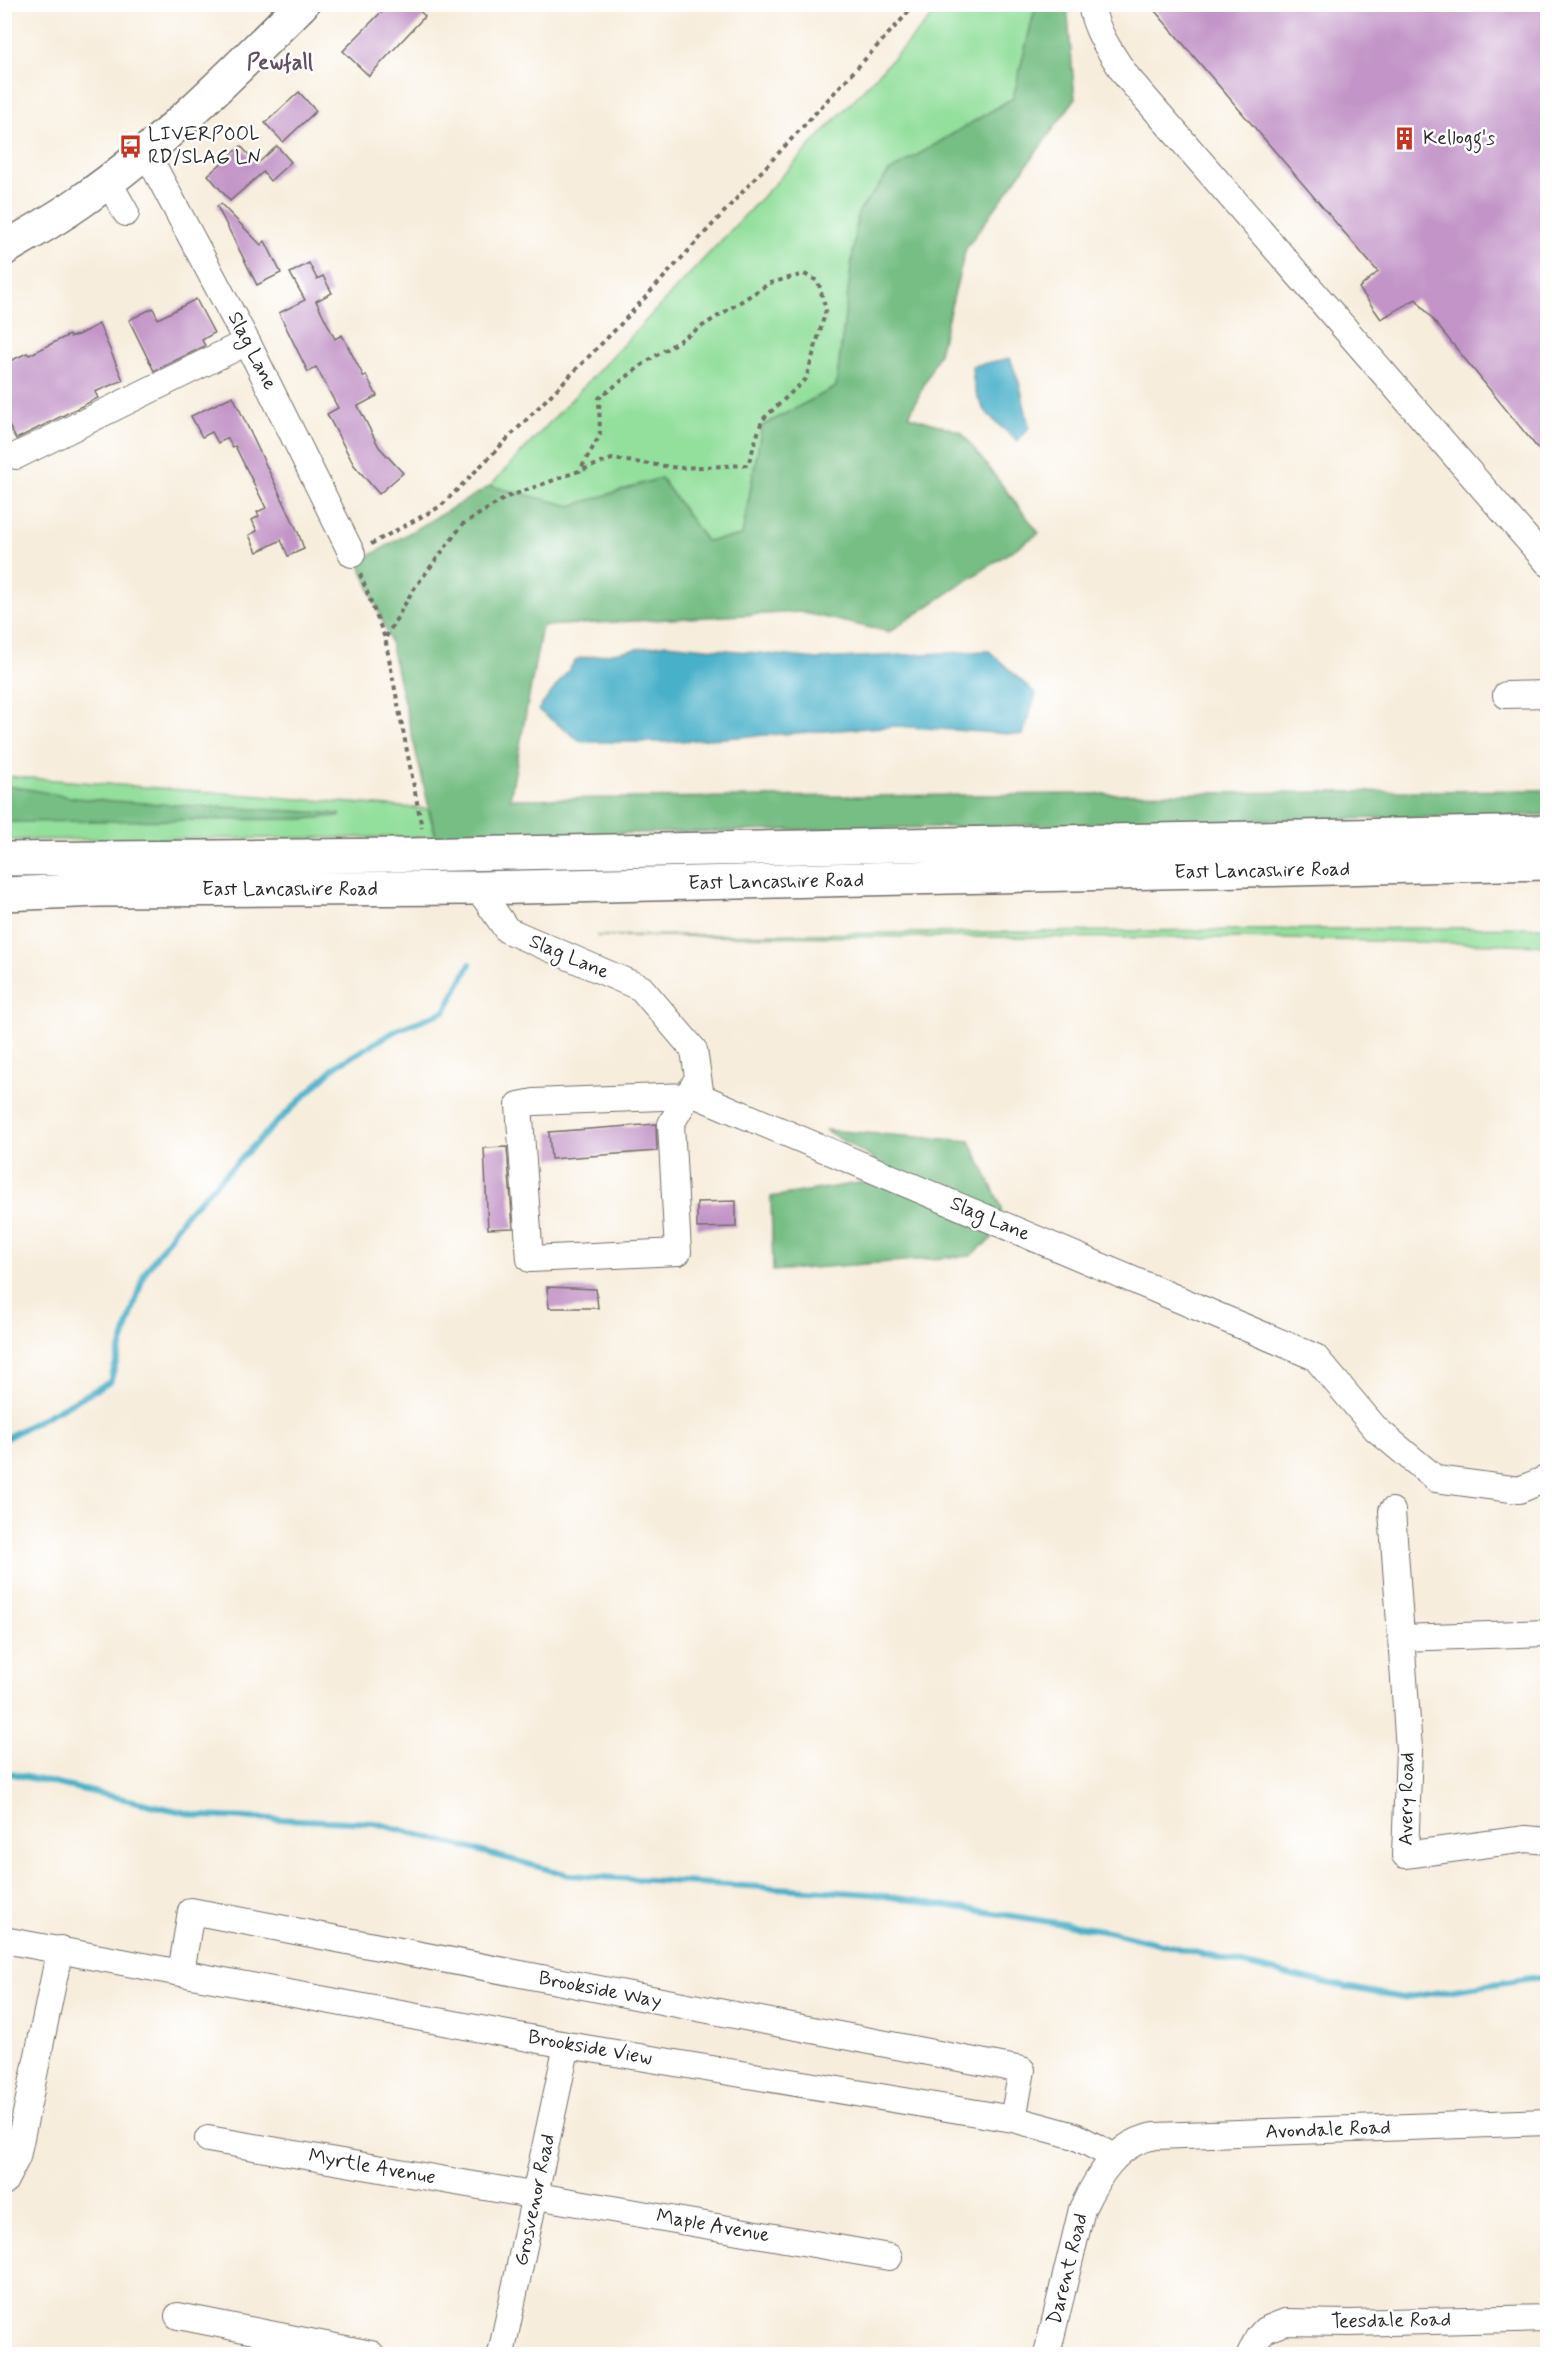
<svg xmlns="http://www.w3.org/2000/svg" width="1552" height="2359" font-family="Mynerve,sans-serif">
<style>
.green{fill:#93df9c;stroke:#5f8564;stroke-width:1.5}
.forest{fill:#76be84;stroke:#507458;stroke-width:1.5}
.water{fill:#4ab0c9;stroke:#3a6e7a;stroke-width:1.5}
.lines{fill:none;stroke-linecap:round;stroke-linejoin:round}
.stream{stroke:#4ab0c9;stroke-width:6}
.building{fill:#c294c7}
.minor-casing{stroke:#726f69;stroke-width:28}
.highway-casing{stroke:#726f69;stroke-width:36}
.path{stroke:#726f69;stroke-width:4;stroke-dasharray:4.5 4.5;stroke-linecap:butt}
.minor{stroke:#fff;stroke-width:26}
.highway{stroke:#fff;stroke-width:33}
.labels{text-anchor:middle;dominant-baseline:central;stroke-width:5;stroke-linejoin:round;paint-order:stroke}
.poi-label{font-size:20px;fill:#2b2b2b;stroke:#fff;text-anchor:start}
.street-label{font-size:20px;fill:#2b2b2b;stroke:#fff}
.quarter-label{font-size:22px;font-weight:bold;fill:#605062;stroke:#fff}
</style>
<rect width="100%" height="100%" fill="#fff"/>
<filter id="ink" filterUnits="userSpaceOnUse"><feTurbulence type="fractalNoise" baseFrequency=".0167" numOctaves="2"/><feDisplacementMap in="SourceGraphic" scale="12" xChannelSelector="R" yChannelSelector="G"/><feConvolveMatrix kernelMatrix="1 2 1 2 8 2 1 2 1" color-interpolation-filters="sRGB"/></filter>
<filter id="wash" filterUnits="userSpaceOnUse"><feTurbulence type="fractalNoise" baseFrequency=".008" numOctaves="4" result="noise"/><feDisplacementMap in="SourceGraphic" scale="24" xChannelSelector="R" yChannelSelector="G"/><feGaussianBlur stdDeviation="1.35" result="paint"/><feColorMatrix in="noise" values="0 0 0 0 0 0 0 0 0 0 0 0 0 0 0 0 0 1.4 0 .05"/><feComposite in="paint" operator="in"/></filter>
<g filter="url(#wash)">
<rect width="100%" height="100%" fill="#f7eddc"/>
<path class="green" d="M943,5h93l-23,93 -124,74 -31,41 -22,174 -74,39 -20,110 -36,5 -45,-63 -90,28 -81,-20z
M4,776l424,33 8,28 -431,3z
M1548,927l-1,18 -308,-7 -643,-2z"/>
<path class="forest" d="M1036,5h31l8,94 -109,149 -27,105 -30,63 52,16 78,101 -150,99 -89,-20 -258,14 -32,173 1037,-9v25l-1111,22 -47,-199 -30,-76 131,-76 81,20 90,-28 45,63 36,-5 20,-110 74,-39 22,-174 31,-41 124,-74z
M5,786c27,2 54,11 81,13 85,7 169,9 254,15v2l-36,3 -299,3z
M825,1130l145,11 32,67 -7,28 -25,20 -197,15 -2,-74 94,-15 9,-23z"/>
<path class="water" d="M1010,358l10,27 9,42 -11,14c-29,-24 -45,-35 -46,-75z
M666,644l152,15 171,-8 47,43 -13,41 -126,-9 -231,16h-84l-44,-32 39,-51z"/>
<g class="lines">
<path class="stream" d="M4,1439l106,-57 34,-108 41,-59 87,-88 65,-62 62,-36 46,-18 25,-47
M4,1772l196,44 175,7 194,52 303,19 236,37 193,47 101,20 130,-20 16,1"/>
</g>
<g id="blocks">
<path class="building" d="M389,4h23l13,12 -56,60 -26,-25z
M1149,4h399v457l-132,-162 -35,20 -22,-31 19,-16z
M299,92l17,19 -33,31 -18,-19z
M241,146l16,18 20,-18 14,16 -21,19 -7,-9 -33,29 -22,-26z
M221,204l40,41 4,-4 16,32 -24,12 -40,-79z
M309,263l8,16 6,-3 9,17 -16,8 19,38 7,-4 22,42 2,-2 11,21 -19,10 21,41 24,26 -24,21 -25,-29 -27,-51 11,-6 -22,-41 -8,5 -29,-59 26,-13 -15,-27z
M196,299l18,34 -12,7 3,6 -51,25 -25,-51 24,-12 5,11z
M99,324l24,56 -28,12 3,6 -82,41 -12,-23v-52l23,-11 2,2 40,-20 1,2 8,-2z
M233,396l65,136 6,17 -16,7 -7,-16 -24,12 -8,-17 8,-4 -5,-11 7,-4 -2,-4 9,-4 -31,-62 -3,1 -4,-9 -10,5 -6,-11 -10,5 -11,-21z
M656,1124l1,27 -106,8 -2,-27z
M507,1147l6,81 -25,1 -4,-81z
M736,1201v26l-39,1v-26z
M547,1287l49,2 2,19h-49z"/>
</g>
</g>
<g filter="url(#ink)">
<use href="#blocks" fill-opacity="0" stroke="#726f69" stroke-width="1.5"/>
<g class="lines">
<defs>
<path id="minor" d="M1091,4c4,27 21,51 36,73l421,486
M146,152l101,190 105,212
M108,181l18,32
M16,456l231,-114
M1506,695l42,-1
M478,888l29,42 134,58 53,62 7,47 614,260 61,72 60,50 83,11 29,-12
M687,1096l-153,6 -15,3 11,154 148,-7 -7,-128 27,-46
M1392,1511l17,238 -4,106 121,-16 22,2
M1401,1638l147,-5
M4,1940l563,105 446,74 62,17 40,21
M181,1973l10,-62 831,159 -9,49
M208,2139l681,118
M4,2182l13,-25 43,-208
M178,2316l193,38
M501,2354l66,-309
M1047,2354l35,-145c15,-32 36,-68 74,-73l392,-14
M1250,2354l8,-16 7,-8 20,-8 64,1 199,-5"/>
<path id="highway" d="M4,249c27,-16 54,-31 79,-49 80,-56 149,-126 219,-196
M4,859l405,-4 1139,-23
M4,894l95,-4 379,-2 1070,-25"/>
</defs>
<use href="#minor" class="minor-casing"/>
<use href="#highway" class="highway-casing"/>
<path class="path" d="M371,544l70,-38 177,-179 298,-323
M360,574l25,64 37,190
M386,637l27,-47 50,-66 44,-27 105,-38 67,9 69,-3 14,-45 44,-41 20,-69 -8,-29 -14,-7 -34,9 -124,79 -47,36 1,37 -21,37"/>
<use href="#minor" class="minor"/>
<use href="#highway" class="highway"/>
</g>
</g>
<defs>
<symbol id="building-bare" viewBox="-9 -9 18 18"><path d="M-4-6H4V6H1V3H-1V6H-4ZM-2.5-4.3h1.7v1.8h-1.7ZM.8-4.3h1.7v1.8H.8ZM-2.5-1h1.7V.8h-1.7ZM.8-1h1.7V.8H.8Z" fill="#c8321e" stroke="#fff" stroke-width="2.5" paint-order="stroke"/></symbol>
<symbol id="bus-bare" viewBox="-9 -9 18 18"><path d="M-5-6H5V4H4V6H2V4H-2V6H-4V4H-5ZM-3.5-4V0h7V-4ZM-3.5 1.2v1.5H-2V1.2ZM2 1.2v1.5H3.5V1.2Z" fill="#c8321e" stroke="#fff" stroke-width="2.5" paint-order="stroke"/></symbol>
</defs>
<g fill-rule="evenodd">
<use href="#building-bare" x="1388" y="122" width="33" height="33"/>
<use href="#bus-bare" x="114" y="130" width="33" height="33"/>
</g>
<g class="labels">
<g class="poi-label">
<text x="148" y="134">LIVERPOOL<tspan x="148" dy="23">RD/SLAG LN</tspan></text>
<text x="1423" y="138">Kellogg's</text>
</g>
<g class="street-label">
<text transform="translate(252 351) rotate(63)">Slag Lane</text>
<text transform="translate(1262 871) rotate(-1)">East Lancashire Road</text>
<text transform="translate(776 882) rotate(-1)">East Lancashire Road</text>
<text x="290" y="889">East Lancashire Road</text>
<text transform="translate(569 957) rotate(23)">Slag Lane</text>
<text transform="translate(990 1219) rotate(23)">Slag Lane</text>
<text transform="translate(1407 1799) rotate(-89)">Avery Road</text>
<text transform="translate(600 1990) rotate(11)">Brookside Way</text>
<text transform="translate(590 2048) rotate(10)">Brookside View</text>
<text transform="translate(1328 2130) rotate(-2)">Avondale Road</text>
<text transform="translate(372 2167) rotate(10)">Myrtle Avenue</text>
<text transform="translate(535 2200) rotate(-78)">Grosvenor Road</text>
<text transform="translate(713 2226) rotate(10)">Maple Avenue</text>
<text transform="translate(1068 2269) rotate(-76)">Darent Road</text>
<text transform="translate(1391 2321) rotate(-1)">Teesdale Road</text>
</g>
<g class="quarter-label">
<text x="280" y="63">Pewfall</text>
</g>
</g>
<rect width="1552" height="2359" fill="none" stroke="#fff" stroke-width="24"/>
</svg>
